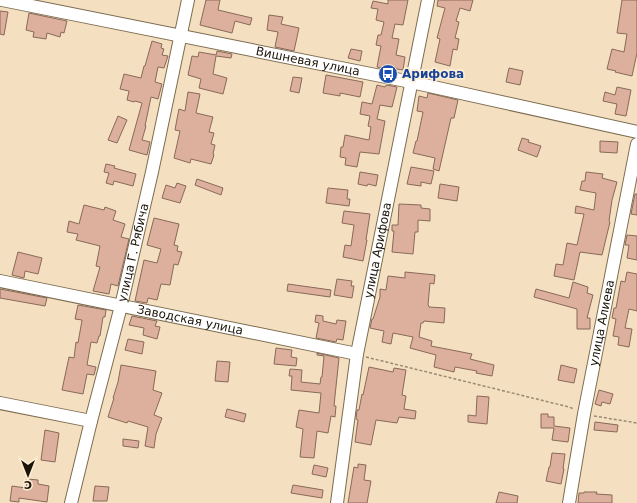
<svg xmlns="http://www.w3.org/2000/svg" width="637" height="503" font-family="'DejaVu Sans',sans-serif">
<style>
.building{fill:#dcb09c;stroke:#89695a}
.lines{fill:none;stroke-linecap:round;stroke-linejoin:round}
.minor-casing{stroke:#7d6c4f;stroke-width:14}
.path{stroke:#998a73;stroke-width:1.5;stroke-dasharray:3 2;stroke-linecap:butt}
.minor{stroke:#fff;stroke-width:12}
.labels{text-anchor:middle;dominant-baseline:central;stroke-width:3.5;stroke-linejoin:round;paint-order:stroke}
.street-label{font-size:12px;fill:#1b1409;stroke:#feeed4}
.transit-label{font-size:12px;font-weight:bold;fill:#164399;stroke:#feeed4;text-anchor:start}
</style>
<rect width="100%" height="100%" fill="#f4e0c0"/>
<path class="building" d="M206,0h14l-2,10 34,8 -2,7 -15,-4 -3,12 -32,-8z
M388,0h20l-5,25 -8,-1 -3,14 7,1 -3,16 9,2 -2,13 -18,-3v2l-8,-2 4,-21 -5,-1 2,-10h3l3,-13 -8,-2 2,-11 -7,-1 2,-7 15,3z
M438,0h35l-3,11 -10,-3 -4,13 3,1 -4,16 4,1 -2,11 -4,-1 -3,17 -15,-4 5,-23 -3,-1 8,-30 -8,-2z
M622,0h15v53l-5,23 -17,-4 1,-1 -9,-2 5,-20 12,3 3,-18 -10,-1z
M0,11l8,1 -4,23 -4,-1z
M29,13l38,8 -3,12 -3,-1 -1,5 -13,-4 -1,6 -13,-2 1,-5 -8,-2z
M269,15l14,2 -2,7 18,4 -5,23 -19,-4 3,-15 -11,-2z
M152,41l10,3 -1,4 3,1 -2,6 6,1 -4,12 -6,-1 -3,15 7,2 -4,15 -7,-2 -6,29h1l-4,14 8,2 -3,13 -18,-5 13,-47 -7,-2 -1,1 -7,-2 2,-9 -9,-2 4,-15 17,4 3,-12h1z
M351,49l11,2 -2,10 -12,-3z
M217,51l15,3 -1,4 -15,-2 -3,18 14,4 -4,16 -24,-6 2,-9 -13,-4 4,-19 6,1 1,-5 17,3z
M509,68l14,3 -3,14 -14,-3z
M326,75l37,7 -3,15 -20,-4v3l-17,-3z
M293,77l9,1 -3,15 -9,-2z
M377,85l8,2 1,-2 11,2 -5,20 -12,-2 -3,14 8,2 -6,33 -19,-2 -3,15 -12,-2 1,-7 -6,-1 1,-10h2l2,-12 24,5 2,-13 -3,-1 2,-10 -10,-2 2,-12 10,2z
M617,87l14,3 -5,26 -11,-2 2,-10 -14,-3 2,-9 10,3z
M188,92l12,2 -4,19 17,4 -4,15 5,1 -3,11 4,1 -2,9 1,1 -3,9 -20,-5 -1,4 -16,-5 6,-27 -5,-1 2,-11 2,-10 6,2z
M428,93l30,7 -4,18h-3l-12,53 -6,-2 2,-11 -22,-5 3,-12h1l6,-29 -6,-1 2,-15 8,2z
M118,116l9,4 -10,23 -9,-3z
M522,138l7,2 -1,2 13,4 -4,11 -19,-7z
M600,141l18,1 -1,11 -17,-1z
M106,164l9,2 -1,2 22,6 -3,12 -19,-5 -1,4 -7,-2 3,-10 -5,-1z
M411,167l23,4 -3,13 -10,-2v4l-14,-2z
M360,172l18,3 -2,11 -8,-2 -1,2 -9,-2z
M586,172l17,2 -1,4 15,4 -5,18 -3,21 1,1 -8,33 -22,-3 -6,28 -20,-4 2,-12 7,1 4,-22 10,2 7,-31 -9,-1 1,-7 18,4 2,-17 -16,-3 2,-9h3z
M197,179l26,9 -2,7 -26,-10z
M177,183l9,3 -6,17 -18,-5 4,-13 9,3z
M440,184l19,3 -2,14 -19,-3z
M328,188l20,2 -1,9h3l-1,7 -23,-3z
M635,194h2v21l-6,-1z
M399,204l22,1v3l9,1v12l-12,-1v12h-3l-2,22 -21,-2 2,-21h-2v-6h6z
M84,205l20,5 1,-3 11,4 -3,9 12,4 -4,13 8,2 -11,47 -7,-2 -2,10 -16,-3 7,-24 -4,-1 4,-20 -24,-6 2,-6 -11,-2 2,-11 10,3z
M344,211l26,3 -4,26h1l-4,21 -20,-4 2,-12 6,1 3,-21 -12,-2z
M154,218l25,6 -5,21 4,1 -1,5 5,1 -4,13 -4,-1 -4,21 -9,-1 -4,16 -9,-2 -1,5 -12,-2 9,-41 13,3 4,-14 -14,-4z
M627,235l10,1v24l-10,-2 2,-13h-4z
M18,252l24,6 -4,16 -13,-3 -1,7 -12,-3z
M405,272l30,3 -1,9 -4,-1 -2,22 1,1v1l16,1 -1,15 -20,-2 -1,2h-2l-2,14 13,4 -1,5 41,8 -2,5 24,6 -2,11 -16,-3 1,-2 -22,-4 -1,5 -20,-5 2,-12 -26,-7 3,-11 -20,-4 -2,11 -9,-2 2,-11 -14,-3 2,-9h1l7,-22v-8l6,1 2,-14 17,2z
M627,272l10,2v37l-8,-2 -4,19 7,1 -3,18 -11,-2 1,-8 -6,-1 3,-17 -4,-1 2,-10h2l5,-27 4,1z
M337,279l15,2 -1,5h3l-2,12 -18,-3z
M573,282l15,5 -1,6 6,2 -6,23h3v11h-13v-20l-43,-12 2,-8 33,9z
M288,284l43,6 -1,7 -43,-6z
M0,289l47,9 -2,8 -45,-8z
M78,305l28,5 -1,7h-2l-3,19h-1l-2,7 -6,-1 -4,23 9,2 -2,8 -7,-1 -4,20 -21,-4 7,-33 5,1 2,-16 2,1 4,-23 -7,-1z
M316,315l7,1v5l13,3 1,-4 9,1 -3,19 -6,-1 -1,3 -20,-4 3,-15 -4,-1z
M132,316l25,5 -2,5 5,1 -3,12 -14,-4 1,-7 -15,-3z
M128,339l16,3 -2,12 -17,-4z
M276,348l16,2 -1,7 6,1 -1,8 -22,-2z
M317,353l22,5 -4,38 -1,10h2l-1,11 -4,-1 -3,17 -11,-2 -3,27 -14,-1 3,-28 -7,-2 3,-17 20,3 2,-20 -30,-3 1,-14h-3l1,-7 12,1 -1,12 19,2 1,-7h1l2,-21 -7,-1z
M217,361l13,1 -2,20 -13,-1z
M121,365l35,6 -3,19 9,3 -8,22 8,3 -6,16 -2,14 -9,-2 3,-19 -20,-6 -1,2 -19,-6 6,-19h-1l5,-16z
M561,365l16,4 -3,14 -16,-3z
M369,367l24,5 1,-4 12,2 -4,25 4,1 -2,13 12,2 -1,8 -16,-2 -2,6 -21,-3 -5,25 -16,-3 3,-22 -2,-1 1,-9h2l3,-16 1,1z
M599,390l14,4 -3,10 -8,-2 -1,4 -6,-2z
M477,396l12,1 -2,27 -19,-2v-7l8,1z
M227,409l19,5 -2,8 -19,-5z
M541,414h7v3h6v9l16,2 -2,14 -16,-2 2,-12h-13z
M595,422l23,3 -1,7 -23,-2z
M45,430l14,3 -4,29 -14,-2z
M123,439l16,2 -1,7 -15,-2z
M552,453l13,1 -2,15h1l-3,15 -15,-3 3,-14h1z
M358,464l8,1 -2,15 7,1 -4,22h-19l6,-36 4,1z
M314,465l14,3 -2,9 -14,-3z
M27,479l11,1v4l11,2 -2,16 -28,-4v4l-9,-1 2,-15 14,2z
M293,485l30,5 -1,8 -31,-5z
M95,486l14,1 -2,14h-14z
M499,492l19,4 -1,7h-21z
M584,492h13l-1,2 16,1v8h-34l1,-10h5z"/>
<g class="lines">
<defs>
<g id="minor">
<path id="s1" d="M2,0l409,82 226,50"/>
<path id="s2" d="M0,281l357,73"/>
<path d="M0,403l91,18"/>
<path id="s3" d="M71,503l20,-82 30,-115 31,-134 36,-172"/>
<path id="s4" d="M337,503l20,-149 71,-354"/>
<path id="s5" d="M569,503l15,-89 53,-270"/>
</g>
</defs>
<use href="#minor" class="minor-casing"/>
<path class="path" d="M366,357l203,50 5,2
M594,416l43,7"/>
<use href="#minor" class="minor"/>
</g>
<defs>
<symbol id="bus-disc" viewBox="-11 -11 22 22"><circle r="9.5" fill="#1a4fb4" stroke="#feeed4"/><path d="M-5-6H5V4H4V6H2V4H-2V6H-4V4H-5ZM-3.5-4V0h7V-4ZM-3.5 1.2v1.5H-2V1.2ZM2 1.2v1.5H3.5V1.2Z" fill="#fff"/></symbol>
</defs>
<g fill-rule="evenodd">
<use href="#bus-disc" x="377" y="63" width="22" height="22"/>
</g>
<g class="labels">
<g class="street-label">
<text stroke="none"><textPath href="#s1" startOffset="312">Вишневая улица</textPath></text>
<text stroke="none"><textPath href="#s4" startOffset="256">улица Арифова</textPath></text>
<text stroke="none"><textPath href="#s3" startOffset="258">улица Г. Рябича</textPath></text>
<text stroke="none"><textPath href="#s2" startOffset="194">Заводская улица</textPath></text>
<text stroke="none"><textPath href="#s5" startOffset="183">улица Алиева</textPath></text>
</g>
<g class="transit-label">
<text x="402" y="74">Арифова</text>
</g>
</g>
<g transform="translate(28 475) rotate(180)" stroke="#feeed4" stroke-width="3" paint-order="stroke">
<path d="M0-3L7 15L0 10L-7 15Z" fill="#1b1409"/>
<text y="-6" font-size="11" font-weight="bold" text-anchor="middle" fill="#1b1409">С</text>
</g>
</svg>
